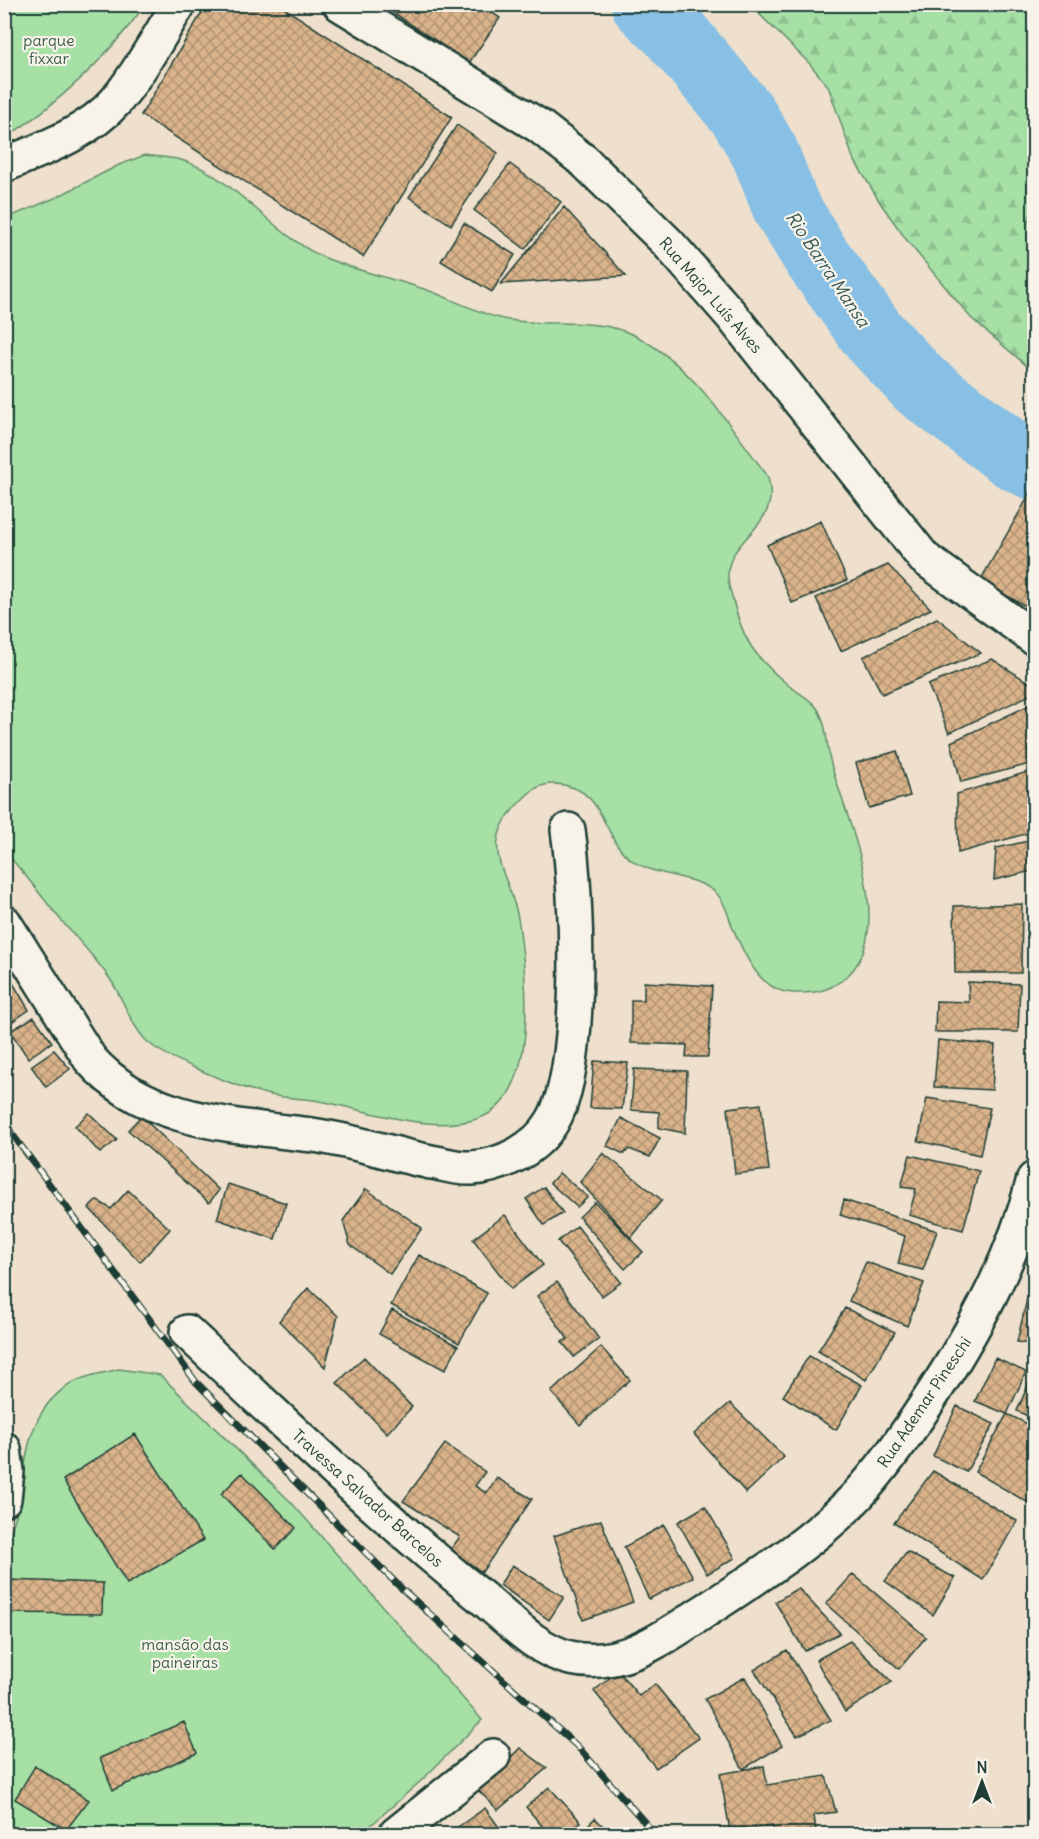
<svg xmlns="http://www.w3.org/2000/svg" width="1039" height="1839" font-family="Delius,sans-serif">
<style>
.green{fill:#a6e0a5;stroke:#628e6c;stroke-width:1.5}
.forest{fill:url(#forest-firs);stroke:#628e6c;stroke-width:1.5}
.lines{fill:none;stroke-linecap:round;stroke-linejoin:round}
.river{stroke:#87bfe5;stroke-width:68}
.building{fill:url(#building-cross-hatch);stroke:#1f3d34;stroke-width:1.5}
.street-casing{stroke:#1f3d34;stroke-width:38}
.secondary-casing{stroke:#1f3d34;stroke-width:38}
.street{stroke:#f7f3e8;stroke-width:33}
.secondary{stroke:#f7f3e8;stroke-width:33}
.rail-casing{stroke:#1f3d34;stroke-width:7}
.rail{stroke:#f7f3e8;stroke-width:4.5;stroke-dasharray:14;stroke-linecap:butt}
.labels{text-anchor:middle;dominant-baseline:central;stroke-width:4.5;stroke-linejoin:round;paint-order:stroke}
.park-label{font-size:16px;fill:#3a5e4b;stroke:#f7f3e8}
.street-label{font-size:16px;fill:#1f3d34;stroke:#f7f3e8}
.water-label{font-size:18px;font-style:italic;fill:#345757;stroke:#f7f3e8}
</style>
<defs>
<pattern id="forest-firs" width="22" height="20" patternUnits="userSpaceOnUse" patternTransform="scale(1.5)"><rect width="22" height="20" fill="#a6e0a5"/><path d="M5 1l3.5 6h-7zM16 11l3.5 6h-7z" fill="#8ec18f"/></pattern>
<pattern id="building-cross-hatch" width="8" height="8" patternUnits="userSpaceOnUse" patternTransform="scale(1.5)"><rect width="8" height="8" fill="#dab38b"/><path d="M0 0l8 8M0 8l8-8" fill="none" stroke="#b09372"/></pattern>
</defs>
<rect width="100%" height="100%" fill="#eee0cc"/>
<filter id="ink" filterUnits="userSpaceOnUse"><feTurbulence type="fractalNoise" baseFrequency=".0167" numOctaves="2"/><feDisplacementMap in="SourceGraphic" scale="12" xChannelSelector="R" yChannelSelector="G"/><feConvolveMatrix kernelMatrix="1 2 1 2 8 2 1 2 1" color-interpolation-filters="sRGB"/></filter>
<g filter="url(#ink)">
<path class="green" d="M5,4h140v1c-39,54 -84,97 -140,133z
M145,155c11,2 24,2 36,5 49,13 93,76 142,97 33,14 69,21 104,33 25,9 51,23 76,29 42,9 92,-3 131,16 58,29 94,89 133,140 18,52 -41,61 -39,102 0,7 2,13 4,19 10,42 21,60 55,88 9,8 23,14 30,24 11,17 9,37 14,56 16,58 77,185 0,223 -12,6 -24,6 -37,6 -35,-1 -50,-39 -62,-67 -4,-11 -8,-26 -17,-34 -20,-17 -59,-15 -82,-31 -34,-23 -25,-74 -78,-77 -13,-1 -24,6 -33,16 -50,48 -9,74 -3,124 7,52 23,174 -42,195 -34,10 -72,2 -106,-6 -19,-4 -38,-10 -57,-13 -16,-2 -32,-2 -48,-6 -25,-6 -49,-16 -73,-27 -14,-6 -30,-13 -43,-23 -19,-16 -26,-45 -40,-65 -15,-22 -33,-40 -50,-60 -19,-23 -35,-46 -56,-68l1,-632 52,-22 62,-32z
M119,1369l41,6 131,127 191,218 -59,59 -62,55h-356v-290c29,-54 5,-126 69,-162 12,-7 31,-9 45,-13z"/>
<path class="forest" d="M750,5h284v367l-63,-54 -63,-76 -27,-38 -28,-46 -25,-72 -19,-23z"/>
<g class="lines">
<path class="river" d="M645,4l27,26 71,85 22,38 21,54 30,49 58,80 46,49 94,71 20,10"/>
</g>
<path class="building" d="M207,4h71l174,113 -89,140 -222,-142z
M380,4h99l21,14 -31,45z
M457,125l41,28 -47,72 -42,-28z
M510,164l51,38 -36,47 -51,-39z
M564,207l62,69 -125,8z
M464,223l51,32 -23,37 -51,-31z
M1031,492l3,2v109l-3,6 -51,-28z
M821,521l26,59 -55,23 -25,-58z
M888,565l43,44 -90,42 -25,-53z
M937,618l44,35 -99,41 -19,-37z
M992,659l42,27v7l-85,40 -21,-48z
M1034,703v60l-73,19 -10,-40z
M897,751l13,45 -41,12 -13,-45z
M1034,770l-2,62 -74,21 -1,-59z
M1033,840l-1,31 -38,9 2,-32z
M1022,904l-1,69h-66l-1,-67z
M4,968l25,42 -25,17z
M644,982l68,4 -4,71h-22l1,-12 -56,-2v-43h13z
M968,982l52,2 -2,48h-83l1,-31 33,1z
M34,1017l18,25 -24,16 -18,-27z
M938,1040l57,5 -3,45 -58,-3z
M54,1050l16,19 -24,18 -15,-21z
M594,1061l34,2 -6,46 -32,-1z
M634,1069l53,2 -2,62 -26,-5v-16l-28,-2z
M927,1098l63,10 -10,47 -62,-14z
M761,1104l8,66 -34,4 -7,-66z
M89,1113l28,27 -17,13 -25,-27z
M141,1116l78,74 -10,13 -81,-73z
M621,1118l39,20 -10,19 -21,-8 -5,5 -17,-8z
M603,1153l59,47 -31,38 -51,-56z
M910,1155l69,16 -16,59 -54,-15 7,-26 -15,-2z
M559,1173l29,24 -11,10 -27,-24z
M228,1184l58,19 -11,36 -58,-20z
M544,1187l19,26 -19,12 -18,-26z
M366,1189l56,39 -32,46 -40,-29 -7,-24z
M128,1190l42,39 -30,33 -51,-54 8,-8 14,9z
M844,1200l93,31 -14,39 -25,-6 7,-28 -65,-21z
M595,1202l48,50 -18,17 -46,-52z
M505,1215l38,50 -32,24 -38,-50z
M577,1226l44,56 -19,14 -44,-55z
M419,1255l68,38 -28,50 -68,-38z
M866,1262l58,21 -17,43 -58,-25z
M557,1282l42,57 -25,18 -12,-15 6,-3 -31,-43z
M308,1288l30,28 -13,51 -46,-46z
M1027,1299l7,2v44l-17,-3z
M845,1308l50,24 -29,48 -48,-29z
M392,1310l66,36 -13,24 -66,-36z
M601,1347l29,33 -50,45 -29,-33z
M809,1356l53,29 -26,45 -53,-34z
M364,1357l48,50 -25,26 -50,-50z
M995,1358l31,14 -19,42 -32,-13z
M1034,1371v48l-17,-8z
M730,1403l54,54 -38,36 -52,-59z
M957,1406l37,18 -28,48 -33,-16z
M1007,1414l27,13v79l-59,-34z
M135,1434l68,106 -76,44 -64,-104z
M445,1444l40,28 -10,14 11,7 11,-15 35,21 -50,73 -32,-22 10,-13 -57,-36z
M933,1471l84,50 -34,59 -89,-57z
M242,1473l54,55 -21,21 -54,-55z
M705,1506l30,52 -28,16 -29,-52z
M601,1520l32,82 -50,18 -29,-84z
M664,1525l29,52 -44,22 -25,-52z
M907,1552l48,26 -22,37 -48,-34z
M512,1565l52,32 -15,23 -49,-35z
M853,1574l73,63 -27,32 -73,-65z
M5,1580l98,3 -1,31 -98,-1z
M798,1588l42,45 -35,18 -30,-49z
M850,1641l42,41 -47,30 -29,-52z
M787,1650l44,70 -34,16 -43,-66z
M618,1671l21,25 16,-12 44,54 -43,30 -62,-77z
M745,1677l37,69 -39,23 -38,-70z
M184,1722l13,31 -84,37 -13,-32z
M520,1748l27,20 -49,42 -20,-20z
M35,1766l54,34 -23,30 -51,-31z
M764,1766l3,19 59,-9 10,36 -22,3 2,15 -41,4 -3,-8 -42,5 -10,-57z
M549,1787l32,35 -14,12h-18l-23,-27z
M485,1808l19,26h-56z
M595,1818l16,16h-32z"/>
<g class="lines">
<defs>
<path id="street" d="M4,165c39,-16 84,-32 112,-64 24,-29 43,-65 63,-97
M4,922l86,137c56,64 144,66 222,76 40,5 79,19 119,27 13,2 28,7 41,6 30,-2 64,-19 80,-46 33,-53 25,-229 16,-292
M187,1332c96,90 190,181 293,264 26,21 56,54 90,62 53,12 96,-22 138,-49 52,-34 108,-69 150,-114 26,-28 48,-60 69,-92 46,-70 86,-142 107,-224
M396,1834l97,-78"/>
<path id="secondary" d="M340,4l199,122 45,35 83,81 65,74 192,242 110,80
M4,1449l3,22 -3,28"/>
</defs>
<use href="#street" class="street-casing"/>
<use href="#secondary" class="secondary-casing"/>
<use href="#street" class="street"/>
<use href="#secondary" class="secondary"/>
<defs>
<path id="rail" d="M4,1123l192,259 205,206 176,158 78,88"/>
</defs>
<use href="#rail" class="rail-casing"/>
<use href="#rail" class="rail"/>
</g>
</g>
<g class="labels">
<g class="park-label">
<text x="49" y="40">parque<tspan x="49" dy="18">fixxar</tspan></text>
<text x="185" y="1644">mansão das<tspan x="185" dy="18">paineiras</tspan></text>
</g>
<g class="street-label">
<text transform="translate(711 295) rotate(49)">Rua Major Luís Alves</text>
<text transform="translate(924 1402) rotate(-56)">Rua Ademar Pineschi</text>
<text transform="translate(368 1498) rotate(42)">Travessa Salvador Barcelos</text>
</g>
<g class="water-label">
<text transform="translate(828 269) rotate(56)">Rio Barra Mansa</text>
</g>
</g>
<rect width="1039" height="1839" fill="none" stroke="#f7f3e8" stroke-width="24"/>
<rect x="12" y="12" width="1015" height="1815" fill="none" stroke="#1f3d34" stroke-width="2" filter="url(#ink)"/>
<g transform="translate(982 1782)" stroke="#f7f3e8" stroke-width="4.5" paint-order="stroke">
<path d="M0-4.5L10 22L0 15L-10 22Z" fill="#1f3d34"/>
<text y="-9" font-size="16" font-weight="bold" text-anchor="middle" fill="#1f3d34">N</text>
</g>
</svg>
